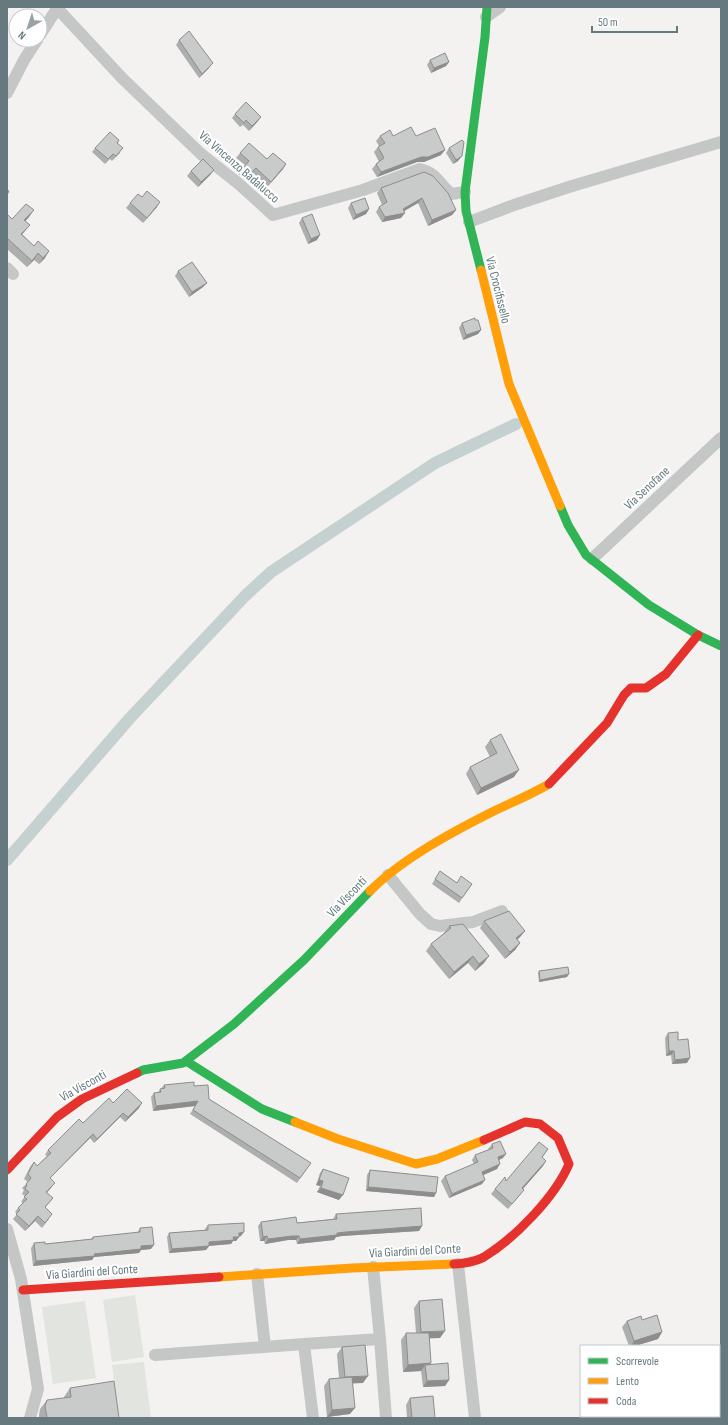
<svg xmlns="http://www.w3.org/2000/svg" width="728" height="1425" font-family="'Sofia Sans Condensed',sans-serif">
<style>
.green{fill:#e2e4df}
.lines{fill:none;stroke-linecap:round;stroke-linejoin:round}
.canal{stroke:#c5d0d0;stroke-width:12}
.street{stroke:#c5c7c7;stroke-width:12}
.fast{stroke:#30b455;stroke-width:9}
.slow{stroke:#ff9f0a;stroke-width:9}
.jam{stroke:#e5322d;stroke-width:9}
.wall{fill:#adaeae}
.shaded-wall{fill:#8d8d8d}
.building{fill:#c9caca;stroke:#8d8d8d}
.labels{text-anchor:middle;dominant-baseline:central;stroke-width:4;stroke-linejoin:round;paint-order:stroke}
.street-label{font-size:13px;fill:#65797f;stroke:#fff}
</style>
<rect width="100%" height="100%" fill="#f3f2f1"/>
<path class="green" d="M135,1295l9,62 -32,5 -9,-62z
M85,1301l11,77 -43,6 -11,-77z
M144,1362l7,56h-32l-7,-53z"/>
<g class="lines">
<path class="canal" d="M7,860l123,-142 115,-122 26,-24 164,-109 81,-39"/>
<path class="street" d="M57,8l65,70 79,76 38,30 34,31 90,-25 57,-21c17,4 19,15 31,25l14,-2
M486,17l14,-10
M40,35l18,-28
M7,93l17,-33 13,-20
M469,222l45,-17 58,-19 149,-44
M7,268l6,6
M592,559l129,-121
M388,875l32,39 11,10 9,2 33,-4 29,-11
M7,1229l14,50 17,110 -8,29
M458,1264l17,154
M373,1267l7,72 6,79
M257,1274l8,73
M155,1355l149,-11
M661,1416v2
M313,1418l-9,-74 76,-5"/>
<path class="fast" d="M481,270l-15,-59 -1,-19 20,-155 2,-30
M560,506l8,19 18,30 63,50 49,30 23,11
M186,1061l76,48 33,13
M137,1073l6,-3 40,-7 51,-39 70,-64 66,-69"/>
<path class="slow" d="M481,270l28,114 51,122
M370,891c33,-33 84,-60 126,-81 17,-8 36,-16 53,-26
M295,1122l43,17 78,25 21,-5 47,-19
M219,1277l133,-9 102,-4"/>
<path class="jam" d="M549,784l58,-61 17,-28 7,-7h15l20,-14 32,-39
M7,1170l50,-53 25,-18 55,-26
M454,1264c9,0 23,-3 30,-7 31,-19 71,-60 85,-93l-11,-26 -18,-14 -15,-2 -41,18
M23,1290l196,-13"/>
</g>
<path class="wall" d="M179,40l30,28 -10,10 -23,-33z
M430,60l19,2 -3,4 -15,7 -4,-8z
M235,114l26,3 -3,4 -9,10 -6,-6 -3,2 -8,-9z
M380,136h36l25,19 -17,7h-7l-40,15 -5,-8 4,-5 3,-2 -5,-10 4,-5 1,-1 -3,-5z
M119,140l-1,3 2,10 -8,8 -2,-2 -5,5 -13,-12 3,-4z
M449,148l9,13 -5,3 -7,-11z
M240,153l27,6 19,5 -3,5 -15,17 -16,-14 -6,8 -8,-6 7,-9 -9,-7z
M191,171l20,3 -13,13 -11,-11z
M424,172l32,38 -4,5 -24,11 -10,-23 -14,8 -3,7 -19,4 -6,-10 3,-5 3,-2 -5,-12 4,-5z
M142,197l15,10 -14,16 -17,-15 4,-5z
M351,203l18,6 -3,5 -13,6 -5,-12z
M7,214l5,5 17,-2 -4,4 5,4 -8,9 23,24 -6,6 -5,-4 -7,7 -20,-18z
M302,218l15,22 -9,4 -9,-21z
M178,271l29,12 -4,4 -14,10 -14,-21z
M462,323l19,7 -3,4 -15,6 -4,-12z
M490,740l24,37 -37,18 -11,-21 4,-7 20,-10 -5,-10z
M440,871l17,12 15,1 -13,19 -27,-19z
M484,921l41,10 -5,6 -3,3 3,3 -5,7 -10,9 -25,-31z
M449,926l35,37 -9,8 -7,-8 -19,16 -23,-28 5,-7 13,-11z
M539,971l28,6 -28,5 -1,-9z
M668,1033l10,7 9,23 -15,1 -1,-9 -5,1 -1,-18z
M164,1085l30,1 15,13 102,64 -14,20 -107,-69 5,-8 -42,5 -2,-14 3,-4 4,-1z
M113,1103l26,5 -14,14 -5,-5 -26,26 -4,-5 -40,40 2,9 -5,6 6,5 -8,10 4,11 -7,9 -7,-7 -10,10 -12,-12 4,-5 -2,-2 3,-4 5,-5 -2,-1 4,-6 -3,-2 2,-4 -2,-2 6,-6 -4,-3 6,-12 4,-5 3,4 10,-10 -2,-1 3,-5 35,-27z
M492,1144l11,14 -4,2 -2,9 -14,6 -1,9 -33,14 -8,-17 4,-5 29,-12 -2,-4 3,-5 14,-5 -1,-1z
M548,1149l-6,9 1,8 -20,23 -3,6 -12,14 -17,-15 4,-5z
M323,1169l16,31 -22,-8 3,-6 -4,-1 4,-12z
M370,1170l66,23 -2,4 -68,-6 1,-16z
M336,1214l86,12 -3,5 -77,5 -6,1 -2,3 -37,4 -1,-4h-8l-23,4 -1,-3h-4l-2,-15 3,-4 36,1 36,-4z
M208,1225l33,11 -2,1 -3,4h-3l-2,3 -22,2 -3,4 -37,3 -2,-16 2,-4 36,-3v-1z
M140,1228l11,21 -10,1 -2,3 -45,4 -2,3 -59,6 -2,-18 3,-5 11,1 46,-5 2,-2 44,-4z
M419,1301l21,37h-11l1,26 19,16 -4,6 -22,1 -2,-16 -18,1 -2,-32 5,-7h10l-2,-25z
M642,1320l20,12 -4,7 -23,7h-6l-7,-19 5,-6z
M342,1347l21,36h-10l-3,31 -23,3 -3,-31 5,-7 10,-1 -2,-24z
M70,1388l49,30h-80v-3l1,-6 7,-9 17,-2v-1z
M410,1398l25,20h-28l-1,-13z"/>
<path class="shaded-wall" d="M449,62l-3,4 -15,7 3,-5z
M213,63l-4,5 -10,10 3,-4z
M261,117l-3,4 -9,10 3,-5z
M445,150l-4,5 -17,7h-7l-40,15 4,-5 40,-15z
M462,156l-4,5 -5,3 3,-4z
M286,164l-3,5 -15,17 3,-4z
M214,170l-3,4 -13,13 3,-5z
M422,198l-4,5 -19,11 6,-1 -4,5 -19,4 3,-5 18,-8z
M160,202l-3,5 -14,16 4,-5z
M369,209l-3,5 -13,6 3,-5z
M34,210l-5,7 -9,10 4,-7z
M456,210l-4,5 -24,11 4,-6z
M30,225l-5,6 -8,9 4,-6z
M320,235l-3,5 -9,4 3,-5z
M49,251l-4,7 -6,6 4,-6z
M38,253l-4,7 -7,7 5,-6z
M207,283l-4,4 -14,10 3,-5z
M481,330l-3,4 -15,6 3,-5z
M519,770l-5,7 -37,18 4,-7z
M525,931l-5,6 -9,8 5,-7z
M520,943l-5,7 -10,9 5,-7z
M473,956l-5,7 -19,16 5,-7z
M489,956l-5,7 -9,8 4,-7z
M569,974l-2,3 -28,5 1,-2z
M669,1051h5l-3,4 -5,1z
M690,1058l-3,5 -15,1 3,-4z
M198,1101l-3,5 -42,5 3,-5z
M142,1103l-3,5 -14,14 3,-5z
M123,1113l-3,4 -26,26 3,-4z
M93,1134l-3,4 -44,44 4,-4z
M506,1154l-3,4 -9,4 4,-5z
M546,1161l-3,5 -24,27 3,-5z
M500,1164l-3,5 -18,8 3,-5z
M319,1180l4,1 -3,5 -4,-1z
M485,1180l-3,4 -33,14 3,-4z
M368,1187l68,6 -2,4 -68,-6z
M321,1188l22,7 -4,5 -22,-8z
M38,1216l-3,5 -10,10 4,-5z
M422,1226l-3,5 -77,5 -6,1 -2,3 -37,4 3,-5 37,-6z
M244,1232l-3,4 -5,1 3,-4z
M267,1236l-3,5h-4l3,-4z
M292,1236h7l-3,4h-8l-23,4 3,-5z
M233,1237h6l-3,4h-3l-2,3 -25,2 3,-4z
M154,1245l-3,4 -10,1 -2,3 -45,4 -2,3 -59,6 3,-5 58,-7 47,-8z
M209,1246l-3,4 -37,3 3,-4z
M445,1331l-5,7 -24,1 5,-7z
M662,1332l-4,7 -23,7h-4l3,-5z
M431,1363l-5,7 -1,-5 -4,6 -18,1 5,-7z
M368,1376l-5,7 -23,1 5,-7z
M449,1380l-4,6 -22,1 4,-6z
M355,1408l-5,6 -23,3 5,-7z"/>
<path class="building" d="M189,31l24,32 -11,11 -23,-34z
M445,53l4,9 -15,6 -4,-8z
M246,102l15,15 -9,9 -6,-6 -2,3 -9,-9z
M411,127l5,9 19,-8 10,22 -17,7h-7l-40,15 -5,-8 8,-6 -6,-11 7,-4 -5,-7 10,-6 3,6z
M110,132l9,8 -2,3 6,5 -7,8 -3,-2 -5,5 -13,-11z
M462,140l2,2 -2,14 -6,4 -7,-12z
M249,143l18,16 6,-6 13,11 -15,18 -15,-14 -7,7 -7,-6 7,-8 -9,-8z
M203,159l11,11 -13,12 -10,-11z
M424,172l9,4 15,17 8,17 -24,10 -10,-22 -19,11 2,4 -20,4 -6,-10 8,-5 -6,-14z
M7,190l2,1 -2,4z
M147,191l13,11 -13,16 -17,-15 8,-9 4,3z
M365,198l4,11 -13,6 -5,-12z
M26,204l8,6 -10,10 6,5 -9,9 13,12 4,-5 11,10 -6,7 -5,-5 -6,8 -24,-22 -1,1v-26l5,5z
M312,214l8,21 -9,4 -9,-21z
M192,262l15,21 -15,9 -14,-21z
M475,318v2h3l3,10 -15,5 -4,-12z
M501,734l18,36 -38,18 -11,-21 27,-14 -7,-13z
M440,871l17,12 4,-7 11,8 -10,14 -27,-19z
M509,911l16,20 -9,7 4,5 -10,9 -26,-31z
M463,924l26,32 -10,8 -6,-8 -19,16 -23,-28 20,-16 -2,-2z
M568,967l1,7 -29,6 -1,-9z
M678,1032v8l10,-1 2,19 -15,2 -1,-9h-5l-1,-18z
M194,1082v4l14,-1 1,14 102,64 -11,15 -107,-68 5,-9 -42,5 -2,-13 7,-1 -1,-3 5,-1 -1,-3z
M127,1089l15,14 -14,14 -5,-4 -26,26 -4,-5 -43,44 5,5 -9,9 7,6 -8,9 7,7 -7,9 -7,-7 -9,10 -13,-12 4,-4 -2,-2 9,-9 -3,-2 5,-5 -4,-3 2,-4 -1,-1 5,-6 -3,-4 6,-12 3,4 14,-13 -3,-3 31,-31 4,4 26,-25 4,5z
M500,1141l6,13 -8,3 2,7 -18,8 3,8 -33,14 -7,-18 33,-14 -3,-7 18,-7 -1,-4z
M539,1142l9,7 -6,8 4,4 -24,27 2,2 -12,14 -17,-15 10,-12 1,4z
M323,1169l26,9 -6,17 -22,-7 2,-7 -4,-1z
M370,1170l68,7 -2,16 -68,-6z
M421,1208l1,18 -76,6 -9,1v2l-37,4 -1,-3h-7l-24,3 -1,-3 -4,1 -2,-15 35,-5 1,6 40,-4 -1,-5z
M244,1223v9l-5,1v4h-6l1,3 -25,2v4l-37,3 -3,-16 39,-3v-5z
M152,1227l2,18 -13,1v3l-47,5 1,2 -59,5 -2,-18 11,-1v2l48,-5v-2l47,-5v-4z
M442,1299l3,32 -24,1 -2,-31z
M657,1315l5,17 -28,9 -7,-20 14,-5 1,4z
M406,1333h23l2,30 -23,2z
M365,1345l3,31 -23,1 -3,-30z
M448,1363l1,17 -22,1 -2,-16z
M352,1377l3,31 -23,2 -3,-31z
M114,1381l5,37h-72l-2,-12 2,-6 24,-3 -1,-9z
M433,1396l2,22h-23l-2,-20z"/>
<g class="labels">
<g class="street-label">
<text transform="translate(239 167) rotate(41)">Via Vincenzo Badalucco</text>
<text transform="translate(498 290) rotate(76)">Via Crocifissello</text>
<text transform="translate(647 488) rotate(-43)">Via Senofane</text>
<text transform="translate(347 897) rotate(-46)">Via Visconti</text>
<text transform="translate(83 1086) rotate(-29)">Via Visconti</text>
<text transform="translate(415 1251) rotate(-3)">Via Giardini del Conte</text>
<text transform="translate(92 1272) rotate(-4)">Via Giardini del Conte</text>
</g>
</g>
<rect width="728" height="1425" fill="none" stroke="#65797f" stroke-width="16"/>
<rect x="580" y="1345" width="140" height="72" fill="#ffffff" stroke="#c1c9cc"/>
<rect x="588" y="1358" width="20" height="6" fill="#30b455" stroke="#c1c9cc"/>
<text x="616" y="1365" font-size="12" fill="#65797f">Scorrevole</text>
<rect x="588" y="1378" width="20" height="6" fill="#ff9f0a" stroke="#c1c9cc"/>
<text x="616" y="1385" font-size="12" fill="#65797f">Lento</text>
<rect x="588" y="1398" width="20" height="6" fill="#e5322d" stroke="#c1c9cc"/>
<text x="616" y="1405" font-size="12" fill="#65797f">Coda</text>
<g transform="translate(28 28) rotate(219)"><circle r="19" fill="#ffffff" stroke="#c1c9cc"/>
<path d="M0-3L7 15L0 10L-7 15Z" fill="#97a3a7"/>
<text y="-6" font-size="11" font-weight="bold" text-anchor="middle" fill="#65797f">N</text>
</g>
<path d="M592 26v6h85v-6" fill="none" stroke="#65797f" stroke-width="2"/>
<text x="598" y="26" font-size="12" fill="#65797f" stroke="#ffffff" stroke-width="3" paint-order="stroke">50 m</text>
</svg>
